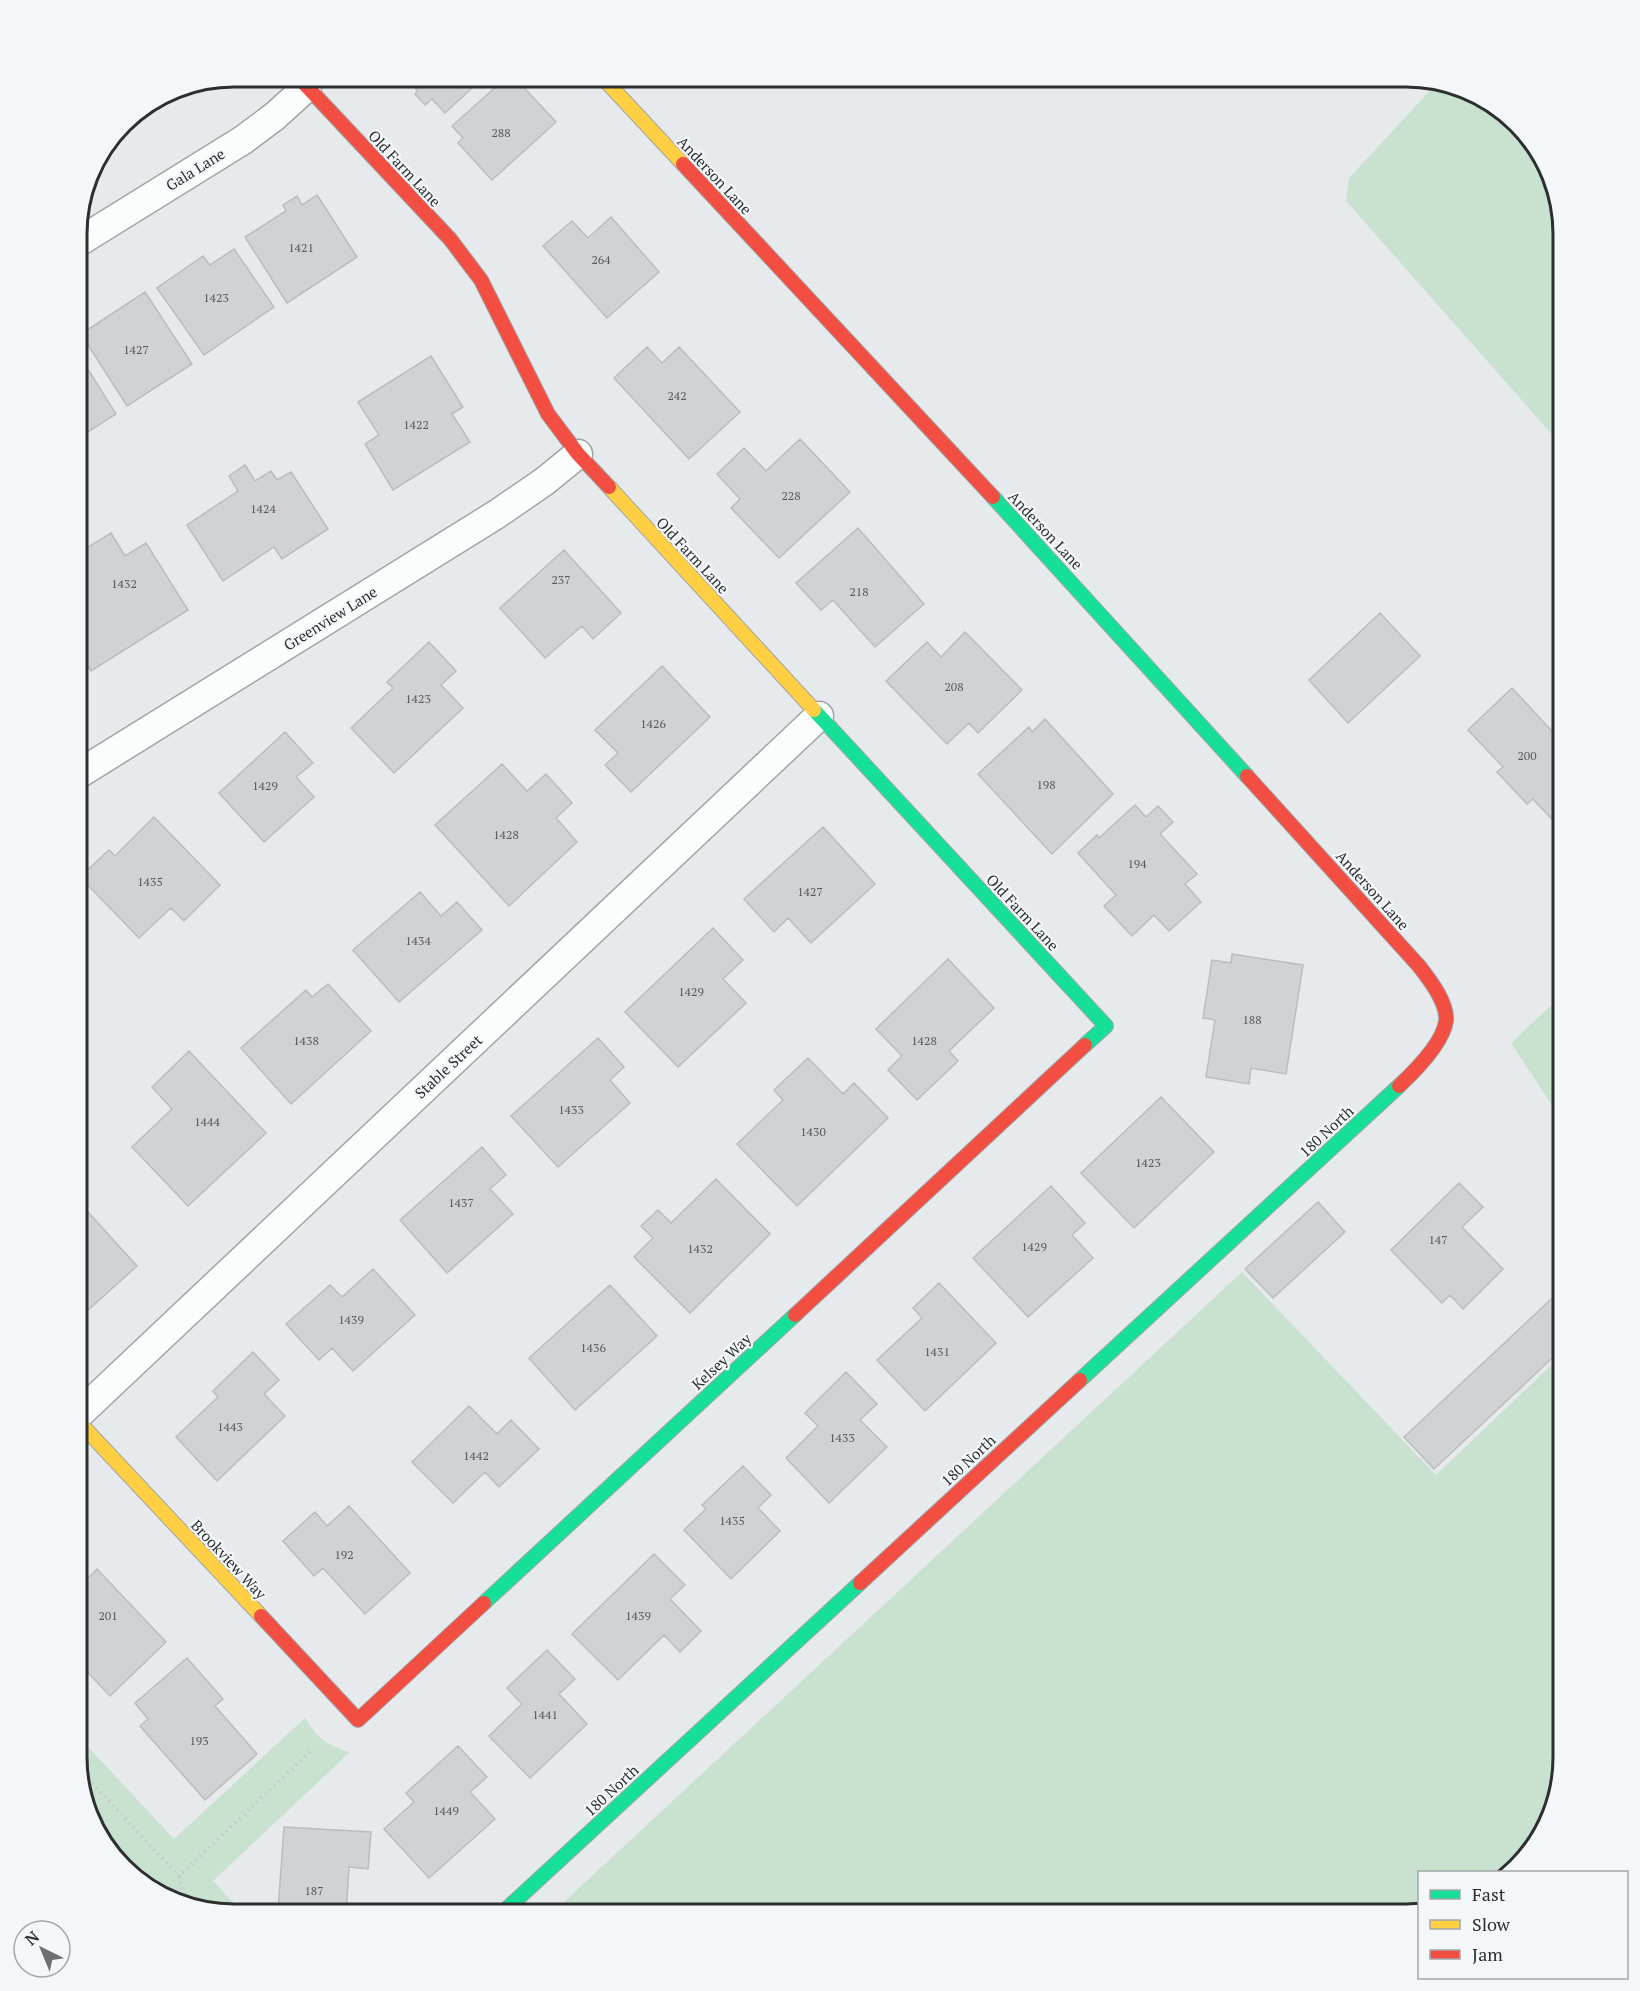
<svg xmlns="http://www.w3.org/2000/svg" width="1640" height="1991" font-family="'PT Serif',serif">
<style>
.green{fill:#c8e2cf}
.building{fill:#d1d2d4;stroke:#babcbe;stroke-width:1.5}
.lines{fill:none;stroke-linecap:round;stroke-linejoin:round}
.street-casing{stroke:#a2a4a6;stroke-width:31}
.fast-casing{stroke:#a2a4a6;stroke-width:16}
.slow-casing{stroke:#a2a4a6;stroke-width:16}
.jam-casing{stroke:#a2a4a6;stroke-width:16}
.path{stroke:#c7c8c9;stroke-width:4;stroke-dasharray:1.5 4.5;stroke-linecap:butt}
.street{stroke:#fbfcfc;stroke-width:28}
.fast{stroke:#16e098;stroke-width:14}
.slow{stroke:#ffcf43;stroke-width:14}
.jam{stroke:#f24e42;stroke-width:14}
.labels{text-anchor:middle;dominant-baseline:central;stroke-width:4.5;stroke-linejoin:round;paint-order:stroke}
.number-label{font-size:12px;fill:#565859}
.street-label{font-size:15px;fill:#2c2e2f;stroke:#f4f7fa}
.rim{fill:none;stroke:#2c2e2f;stroke-width:3}
</style>
<rect width="100%" height="100%" fill="#e7eaec"/>
<path class="green" d="M1437,83l48,14 52,49 26,87v214l-217,-246 3,-23z
M1563,994v128l-52,-79z
M1242,1272l194,203 127,-121v404l-20,78 -35,36h-88l-1,39 -12,3h-856z
M305,1718c13,21 21,27 45,34l-137,129 31,33h-11l-78,-20 -52,-49 -26,-88v-22l97,104z"/>
<path class="building" d="M405,77h79l-39,36 -13,-14 -7,6 -10,-11 3,-3z
M507,77h7l42,45 -64,58 -34,-37 5,-5 -11,-12z
M174,88h4l2,3 -18,11 -2,-4 -29,17z
M317,195l40,62 -70,46 -42,-66 41,-26 -3,-6 14,-9 5,9z
M611,217l48,55 -52,46 -64,-72 29,-25 16,17z
M234,249l40,58 -70,48 -47,-67 46,-32 7,9z
M145,292l47,72 -65,42 -46,-72z
M647,347l15,16 17,-16 61,65 -51,47 -75,-81z
M77,352l39,62 -39,25z
M431,356l32,51 -11,7 18,28 -77,48 -28,-46 14,-9 -21,-33z
M800,439l50,53 -71,66 -48,-50 9,-9 -23,-25 27,-26 22,23z
M245,465l10,16 16,-10 6,9 14,-8 37,57 -46,30 -8,-12 -51,34 -36,-56 51,-34 -9,-15z
M858,528l66,76 -49,43 -42,-47 -12,10 -25,-27z
M111,533l14,23 21,-13 42,67 -97,61 -14,-23v-94z
M564,550l57,63 -28,26 -11,-13 -37,32 -45,-50z
M1380,613l40,43 -72,67 -39,-43z
M965,632l57,58 -44,43 -9,-10 -22,21 -61,-63 41,-39 14,15z
M429,642l27,29 -15,14 22,23 -69,65 -43,-45 42,-40 -6,-6z
M662,666l48,51 -79,75 -26,-27 13,-12 -23,-23z
M1512,688l51,55v88l-30,-32 -6,5 -30,-32 6,-5 -35,-37z
M1045,719l68,75 -61,60 -74,-80 51,-47 3,5z
M285,732l28,31 -17,14 18,20 -50,45 -45,-49z
M502,764l25,27 19,-17 26,29 -16,15 21,24 -68,64 -74,-81z
M1135,805l11,12 12,-11 15,16 -13,12 37,40 -12,10 16,18 -32,29 -15,-16 -22,21 -28,-30 12,-11 -38,-42 19,-18 2,3z
M154,817l66,68 -36,36 -13,-13 -32,30 -59,-61 29,-27 6,6z
M823,827l52,57 -64,59 -23,-25 -14,14 -30,-33z
M420,892l21,24 16,-14 25,28 -83,72 -46,-52z
M713,928l30,32 -20,19 23,24 -68,64 -53,-55z
M1232,954l71,11 -17,109 -35,-6 -2,16 -43,-7 9,-57 -12,-2 9,-58 19,3z
M948,959l46,49 -45,43 9,10 -41,39 -29,-30 14,-14 -26,-27z
M328,984l43,47 -80,73 -50,-56 65,-58 6,7z
M598,1038l26,29 -14,13 20,23 -72,64 -47,-51z
M189,1051l77,82 -78,73 -56,-59 40,-38 -20,-22z
M808,1058l35,36 11,-11 34,35 -91,88 -60,-62 46,-44 -9,-10z
M1161,1097l53,55 -80,76 -53,-55z
M482,1147l24,28 -16,14 23,25 -66,59 -47,-53z
M716,1179l54,55 -80,79 -56,-56 19,-19 -12,-12 17,-16 13,13z
M1459,1183l24,24 -21,20 41,42 -40,40 -13,-14 -8,8 -51,-53z
M1051,1186l34,37 -13,12 21,23 -65,59 -55,-59z
M77,1200l60,66 -60,54z
M1318,1202l27,30 -72,66 -28,-29z
M373,1269l42,46 -62,56 -21,-23 -13,12 -33,-36 44,-39 12,12z
M939,1283l57,60 -71,68 -48,-51 45,-42 -9,-10z
M610,1285l47,51 -82,74 -46,-52z
M1563,1288v60l-129,121 -30,-32z
M253,1352l26,28 -15,14 21,22 -68,65 -41,-44 42,-40 -5,-6z
M846,1372l31,32 -17,16 27,27 -58,56 -43,-45 32,-32 -13,-13z
M469,1406l28,28 14,-14 28,29 -40,38 -14,-15 -32,31 -41,-41z
M743,1466l28,29 -13,13 22,23 -49,48 -47,-49 22,-21 -4,-4z
M349,1506l61,67 -45,41 -42,-46 -9,8 -31,-35 32,-29 12,14z
M654,1554l31,31 -15,14 31,32 -21,21 -16,-17 -46,45 -46,-46z
M97,1569l69,73 -56,54 -33,-35v-72z
M547,1650l28,29 -16,15 28,30 -57,54 -41,-42 33,-32 -15,-16z
M187,1658l36,41 -8,7 42,48 -52,46 -65,-74 8,-7 -13,-16z
M458,1746l29,31 -17,15 25,27 -66,59 -45,-49 30,-27 -8,-9z
M284,1827l87,5 -3,37 -19,-2 -3,47 -68,-3z"/>
<g class="lines">
<defs>
<path id="street" d="M77,243l166,-103 32,-24 32,-29
M77,775l420,-261 48,-33 33,-27
M77,1416l742,-700"/>
<path id="fast" d="M993,497l254,279
M814,710l292,316 -21,19
M1080,1380l319,-294
M484,1603l311,-288
M501,1914l359,-331"/>
<path id="slow" d="M602,77l81,87
M609,487l205,223
M77,1420l184,196"/>
<path id="jam" d="M298,77l152,162 31,41 67,134 30,40 31,33
M683,164l310,333
M1247,776l172,190c10,13 29,37 27,55 -3,22 -31,50 -47,65
M795,1315l290,-270
M860,1583l220,-203
M261,1616l97,104 126,-117"/>
</defs>
<use href="#street" class="street-casing"/>
<use href="#fast" class="fast-casing"/>
<use href="#slow" class="slow-casing"/>
<use href="#jam" class="jam-casing"/>
<path class="path" d="M80,1770l99,106 133,-126
M179,1876l7,26"/>
<use href="#street" class="street"/>
<use href="#fast" class="fast"/>
<use href="#slow" class="slow"/>
<use href="#jam" class="jam"/>
</g>
<g class="labels">
<g class="number-label">
<text x="501" y="132">288</text>
<text x="301" y="247">1421</text>
<text x="601" y="259">264</text>
<text x="216" y="297">1423</text>
<text x="136" y="349">1427</text>
<text x="677" y="395">242</text>
<text x="416" y="424">1422</text>
<text x="791" y="495">228</text>
<text x="263" y="508">1424</text>
<text x="561" y="579">237</text>
<text x="124" y="583">1432</text>
<text x="859" y="591">218</text>
<text x="954" y="686">208</text>
<text x="418" y="698">1423</text>
<text x="653" y="723">1426</text>
<text x="1527" y="755">200</text>
<text x="1046" y="784">198</text>
<text x="265" y="785">1429</text>
<text x="506" y="834">1428</text>
<text x="1137" y="863">194</text>
<text x="150" y="881">1435</text>
<text x="810" y="891">1427</text>
<text x="418" y="940">1434</text>
<text x="691" y="991">1429</text>
<text x="1252" y="1019">188</text>
<text x="306" y="1040">1438</text>
<text x="924" y="1040">1428</text>
<text x="571" y="1109">1433</text>
<text x="207" y="1121">1444</text>
<text x="813" y="1131">1430</text>
<text x="1148" y="1162">1423</text>
<text x="461" y="1202">1437</text>
<text x="1438" y="1239">147</text>
<text x="1034" y="1246">1429</text>
<text x="700" y="1248">1432</text>
<text x="351" y="1319">1439</text>
<text x="593" y="1347">1436</text>
<text x="937" y="1351">1431</text>
<text x="230" y="1426">1443</text>
<text x="842" y="1437">1433</text>
<text x="476" y="1455">1442</text>
<text x="732" y="1520">1435</text>
<text x="344" y="1554">192</text>
<text x="108" y="1615">201</text>
<text x="638" y="1615">1439</text>
<text x="545" y="1714">1441</text>
<text x="199" y="1740">193</text>
<text x="446" y="1810">1449</text>
<text x="314" y="1890">187</text>
</g>
<g class="street-label">
<text transform="translate(405 168) rotate(47)">Old Farm Lane</text>
<text transform="translate(195 169) rotate(-32)">Gala Lane</text>
<text transform="translate(715 175) rotate(47)">Anderson Lane</text>
<text transform="translate(1046 530) rotate(47)">Anderson Lane</text>
<text transform="translate(693 555) rotate(47)">Old Farm Lane</text>
<text transform="translate(330 618) rotate(-32)">Greenview Lane</text>
<text transform="translate(1373 890) rotate(48)">Anderson Lane</text>
<text transform="translate(1023 912) rotate(47)">Old Farm Lane</text>
<text transform="translate(448 1066) rotate(-43)">Stable Street</text>
<text transform="translate(1326 1131) rotate(-43)">180 North</text>
<text transform="translate(721 1361) rotate(-43)">Kelsey Way</text>
<text transform="translate(968 1460) rotate(-43)">180 North</text>
<text transform="translate(229 1559) rotate(47)">Brookview Way</text>
<text transform="translate(611 1790) rotate(-43)">180 North</text>
</g>
</g>
<path d="M0 0H1640V1991H0ZM234 87H1406A147 147 0 0 1 1553 234V1757A147 147 0 0 1 1406 1904H234A147 147 0 0 1 87 1757V234A147 147 0 0 1 234 87Z" fill="#f4f7fa" fill-rule="evenodd"/>
<path class="rim" d="M234 87H1406A147 147 0 0 1 1553 234V1757A147 147 0 0 1 1406 1904H234A147 147 0 0 1 87 1757V234A147 147 0 0 1 234 87Z"/>
<rect x="1418" y="1871" width="210" height="108" fill="#f4f7fa" stroke="#a4a7a9" stroke-width="1.5"/>
<rect x="1430" y="1890" width="30" height="9" fill="#16e098" stroke="#a4a7a9" stroke-width="1.5"/>
<text x="1472" y="1901" font-size="18" fill="#2c2e2f">Fast</text>
<rect x="1430" y="1920" width="30" height="9" fill="#ffcf43" stroke="#a4a7a9" stroke-width="1.5"/>
<text x="1472" y="1931" font-size="18" fill="#2c2e2f">Slow</text>
<rect x="1430" y="1950" width="30" height="9" fill="#f24e42" stroke="#a4a7a9" stroke-width="1.5"/>
<text x="1472" y="1961" font-size="18" fill="#2c2e2f">Jam</text>
<g transform="translate(42 1949) rotate(317)"><circle r="28" fill="#f4f7fa" stroke="#a4a7a9" stroke-width="1.5"/>
<path d="M0-4.5L10 22L0 15L-10 22Z" fill="#6d7071"/>
<text y="-9" font-size="16" font-weight="bold" text-anchor="middle" fill="#2c2e2f">N</text>
</g>
</svg>
